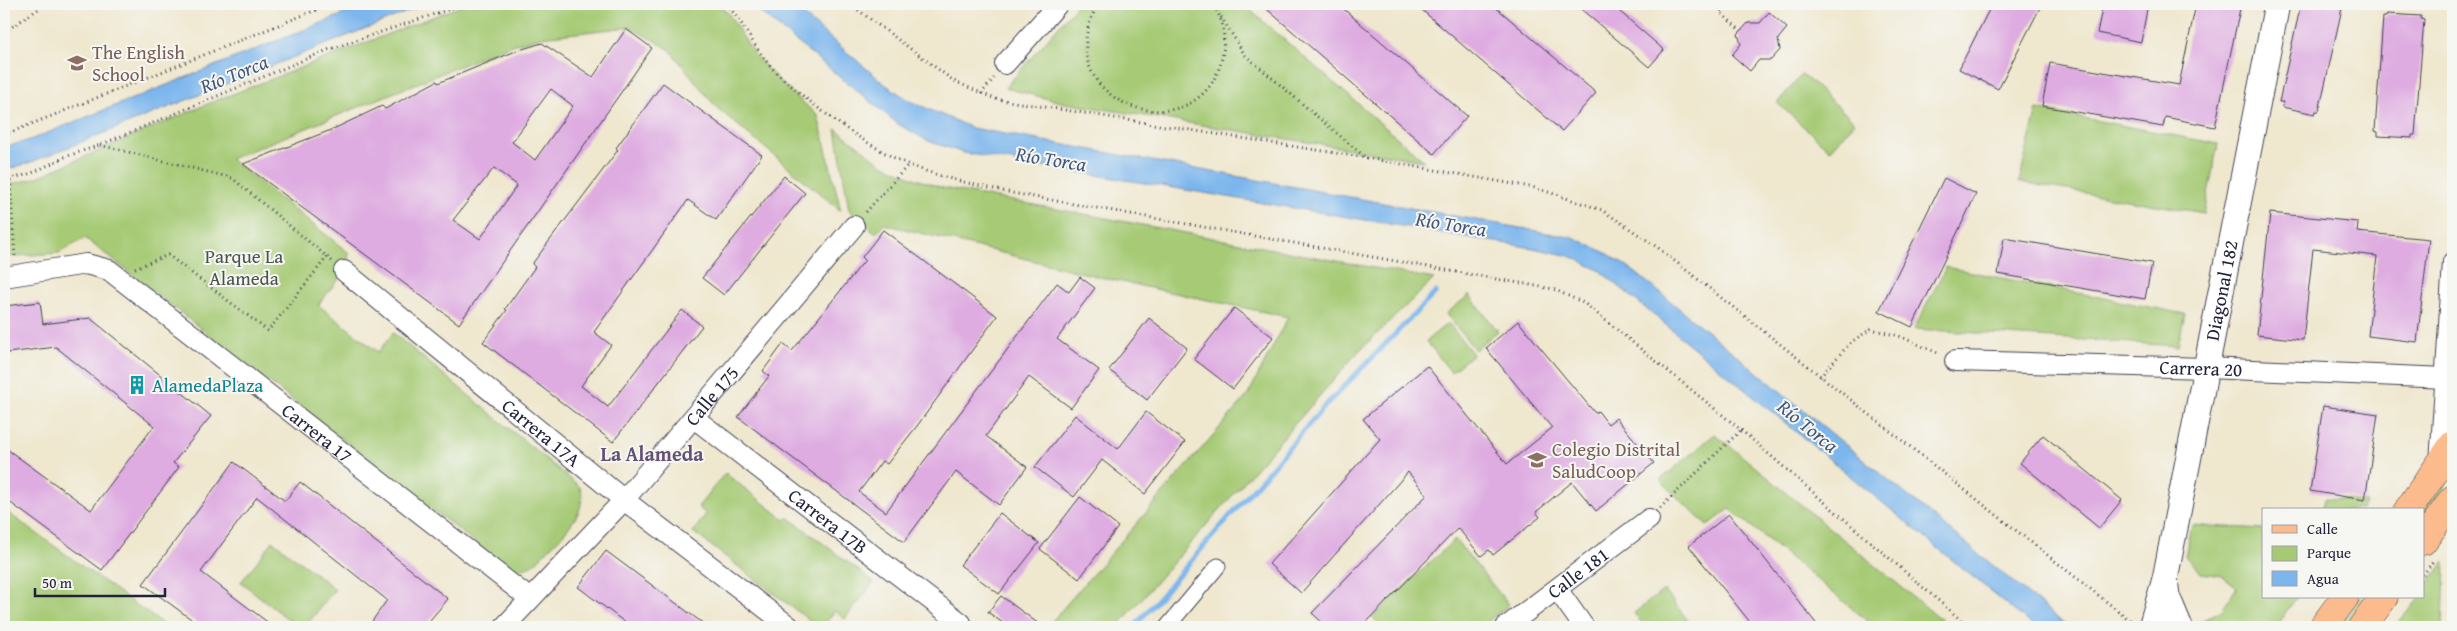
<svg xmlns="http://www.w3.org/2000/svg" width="2457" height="631" font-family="'Gentium Book Plus',serif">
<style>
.green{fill:#a6ca74;stroke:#647658}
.water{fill:#7cb6ed;stroke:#4f6c94}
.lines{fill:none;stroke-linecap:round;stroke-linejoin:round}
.stream{stroke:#7cb6ed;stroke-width:5}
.building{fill:#deace1;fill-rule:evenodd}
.pedestrian-casing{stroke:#414051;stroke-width:17}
.minor-casing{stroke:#414051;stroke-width:22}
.tertiary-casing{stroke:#414051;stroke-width:27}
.primary-casing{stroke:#414051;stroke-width:29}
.path{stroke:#414051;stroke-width:3;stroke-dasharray:1 4;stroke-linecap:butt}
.pedestrian{stroke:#fff;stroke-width:15}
.minor{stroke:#fff;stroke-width:20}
.tertiary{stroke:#fff;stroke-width:25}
.primary{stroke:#fbbb8c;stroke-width:28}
.labels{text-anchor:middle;stroke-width:4;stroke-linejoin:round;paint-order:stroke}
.education-label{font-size:19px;fill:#785e54;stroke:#f6f6f2;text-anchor:start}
.park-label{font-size:19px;fill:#4a544c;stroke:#f6f6f2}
.street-label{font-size:19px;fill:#22223b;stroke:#f6f6f2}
.culture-label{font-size:19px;fill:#0d838f;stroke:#f6f6f2;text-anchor:start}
.water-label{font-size:20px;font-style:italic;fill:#425679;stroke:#f6f6f2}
.neighbourhood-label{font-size:20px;font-weight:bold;fill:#645275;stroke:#f6f6f2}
</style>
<rect width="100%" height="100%" fill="#f6f6f2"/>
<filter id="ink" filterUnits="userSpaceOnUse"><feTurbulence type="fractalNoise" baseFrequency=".02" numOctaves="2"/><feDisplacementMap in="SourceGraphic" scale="10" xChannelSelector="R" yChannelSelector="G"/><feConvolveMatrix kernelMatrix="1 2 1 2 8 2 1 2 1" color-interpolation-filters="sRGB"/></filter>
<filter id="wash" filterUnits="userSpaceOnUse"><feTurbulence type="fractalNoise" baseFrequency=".0096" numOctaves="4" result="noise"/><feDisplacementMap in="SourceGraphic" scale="20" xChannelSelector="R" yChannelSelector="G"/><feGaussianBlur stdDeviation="1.12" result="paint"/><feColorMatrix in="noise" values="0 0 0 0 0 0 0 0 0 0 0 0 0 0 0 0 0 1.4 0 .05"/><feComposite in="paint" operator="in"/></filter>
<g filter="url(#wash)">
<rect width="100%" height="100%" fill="#efe7ce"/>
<path class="green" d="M 466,4 L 716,4 L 728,13 L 754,54 L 777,79 L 818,116 L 841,211 L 717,108 L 669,49 L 630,27 L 541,37 L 509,46 L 230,159 L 349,253 L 347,269 L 318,305 L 378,352 L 393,333 L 580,487 C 591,514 554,542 537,561 C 524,571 514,571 501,563 L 85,238 L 59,253 L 4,257 L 4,186 L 35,178 L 212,102 Z
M 1078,4 L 1243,4 L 1424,161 L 1065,103 L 1005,88 Z
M 1802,74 L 1855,122 L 1830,150 L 1777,103 Z
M 2037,109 L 2218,144 L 2204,213 L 2019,182 Z
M 836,129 L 882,164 L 916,179 L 943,188 L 1434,279 L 1358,352 L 1117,627 L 1047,627 L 1248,395 L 1288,317 L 1108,279 L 884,224 L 876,233 L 849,210 Z
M 1946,267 L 2185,314 L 2178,346 L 1914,329 Z
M 1469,295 L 1498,331 L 1475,350 L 1446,314 Z
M 1448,323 L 1473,354 L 1451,372 L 1426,341 Z
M 1715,434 L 1950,627 L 1875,627 L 1730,509 L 1707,526 L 1660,480 Z
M 2453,464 L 2453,475 L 2423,518 L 2423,510 Z
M 725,473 L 785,520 L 788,517 L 874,582 L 845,619 L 835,611 L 822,627 L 818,627 L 693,532 L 706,514 L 698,507 Z
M 2325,498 L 2366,502 L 2361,510 L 2322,510 Z
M 4,510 L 167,627 L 4,627 Z
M 2192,525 L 2263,529 L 2263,597 L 2297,597 L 2275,627 L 2195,627 L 2193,625 L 2222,610 L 2237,587 L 2223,576 L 2201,573 L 2185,556 Z
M 1455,539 L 1509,605 L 1480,627 L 1382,627 L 1372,617 Z
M 273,541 L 335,589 L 305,627 L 298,627 L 241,582 Z
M 2445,561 L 2443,627 L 2395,627 L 2418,597 L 2423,597 L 2423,590 Z
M 1664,590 L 1693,627 L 1645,627 L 1634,613 Z
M 2360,597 L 2368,597 L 2347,627 L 2339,627 Z"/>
<path class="water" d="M 369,4 L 427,4 L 34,161 L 4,171 L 4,147 L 27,141 Z
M 750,4 L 790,4 L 886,85 L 912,102 L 972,128 L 1575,238 L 1610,255 L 1636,273 L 2068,627 L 2034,627 L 1599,270 L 1570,256 L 1533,248 L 964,153 L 928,141 L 898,124 Z"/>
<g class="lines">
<path class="stream" d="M 1134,627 L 1324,407 L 1436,292"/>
</g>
<g id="blocks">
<path class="building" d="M 1261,4 L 1338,4 L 1467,116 L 1434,154 Z
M 1415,4 L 1492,4 L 1596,93 L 1562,131 Z
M 1575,4 L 1611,4 L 1664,50 L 1649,67 Z
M 1992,4 L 2042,4 L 1998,89 L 1959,69 Z
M 2103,4 L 2148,4 L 2141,42 L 2097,33 Z
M 2196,4 L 2241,4 L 2215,127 L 2165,117 L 2163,127 L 2042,106 L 2050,63 L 2179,85 Z
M 2301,4 L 2343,4 L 2319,111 L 2316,111 L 2315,114 L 2282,107 L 2283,102 L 2279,102 Z
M 1769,12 L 1787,28 L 1778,39 L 1780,50 L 1771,60 L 1759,60 L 1750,71 L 1732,55 L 1741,44 L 1738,34 L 1748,23 L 1760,23 Z
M 2387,14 L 2421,16 L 2421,19 L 2424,20 L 2415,135 L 2412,135 L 2412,138 L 2378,136 L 2378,132 L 2375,131 L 2383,17 L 2386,17 Z
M 626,29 L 652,48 L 459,324 L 243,164 L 331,130 L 382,106 L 385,109 L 437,81 L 438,83 L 516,51 L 542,43 L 593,77 ZM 551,89 L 573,106 L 535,160 L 512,142 ZM 494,168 L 517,185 L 480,239 L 453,220 Z
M 663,83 L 762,155 L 716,220 L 688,200 L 594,332 L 611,345 L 581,386 L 608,407 L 682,310 L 702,326 L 613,442 L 483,342 L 507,310 L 505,309 L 535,267 L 532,264 L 618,150 L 616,148 Z
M 784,176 L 805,193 L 724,295 L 702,278 Z
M 1944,178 L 1976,194 L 1912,327 L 1879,311 Z
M 2270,213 L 2358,222 L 2357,232 L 2429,239 L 2417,342 L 2368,336 L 2377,256 L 2313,249 L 2303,340 L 2257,335 Z
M 883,230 L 997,316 L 917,426 L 887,464 L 882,461 L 859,492 L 886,512 L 1057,283 L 1069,292 L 1080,277 L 1095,288 L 1057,339 L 1099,370 L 1071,408 L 1029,377 L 986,436 L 1027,467 L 999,505 L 956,472 L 904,542 L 738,417 L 769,376 L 763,371 L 783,344 L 792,351 L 865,260 L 862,257 Z
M 2004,238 L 2152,263 L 2145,299 L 1998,274 Z
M 40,302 L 43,324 L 90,318 L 211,416 L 173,463 L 179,467 L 102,570 L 4,498 L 4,447 L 91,510 L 154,426 L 56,347 L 7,353 L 4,328 L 4,306 Z
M 1234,308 L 1273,337 L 1233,389 L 1194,359 Z
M 1149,318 L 1187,348 L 1147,400 L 1109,370 Z
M 1518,321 L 1595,413 L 1598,411 L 1608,424 L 1616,418 L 1654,463 L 1596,511 L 1572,482 L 1536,512 L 1540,517 L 1493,555 L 1489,550 L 1481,556 L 1458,528 L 1362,627 L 1327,627 L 1312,613 L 1427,495 L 1408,472 L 1301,593 L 1269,564 L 1380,439 L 1363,419 L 1427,366 L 1507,464 L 1552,428 L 1486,348 Z
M 2323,406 L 2378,414 L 2365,500 L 2310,491 Z
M 1146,412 L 1185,442 L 1145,494 L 1102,460 L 1074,497 L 1035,467 L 1075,415 L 1118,449 Z
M 2043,435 L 2122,500 L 2099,528 L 2020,463 Z
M 234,462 L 285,501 L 300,482 L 448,599 L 424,627 L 368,627 L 387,600 L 257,497 L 201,572 L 274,627 L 202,627 L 143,584 Z
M 1080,497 L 1118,527 L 1079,579 L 1040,549 Z
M 1000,513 L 1039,543 L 999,594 L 960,565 Z
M 1729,514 L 1819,627 L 1754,627 L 1689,546 Z
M 606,551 L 708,627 L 631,627 L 578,587 Z
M 1001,596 L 1043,627 L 1008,627 L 988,612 Z"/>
</g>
</g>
<g filter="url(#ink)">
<use href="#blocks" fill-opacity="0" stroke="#414051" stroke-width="1"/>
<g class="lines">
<g class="pedestrian-casing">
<path id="pedestrian" d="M 1167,627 L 1218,566"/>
</g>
<g class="minor-casing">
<g id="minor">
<path d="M 1005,64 L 1058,4"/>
<path id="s1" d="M 344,271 L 624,500 L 790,627"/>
<path id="s2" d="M 4,277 L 86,264 L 109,270 L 530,599"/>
<path id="s3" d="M 1955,361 L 2206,368 L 2447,378"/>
<path id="s4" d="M 694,418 L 961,623"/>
<path d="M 2440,463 L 2453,262"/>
<path d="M 1557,589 L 1584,627"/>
<path id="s5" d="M 504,627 L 624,500 L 854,226"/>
<path id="s6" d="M 1506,627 L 1649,519"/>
</g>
</g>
<g class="tertiary-casing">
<g id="tertiary">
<path d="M 2165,579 L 2167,596 L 2180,627"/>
<path id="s7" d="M 2151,627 L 2165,579 L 2277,4"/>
</g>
</g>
<g class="primary-casing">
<path id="primary" d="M 2408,510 L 2453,445
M 2423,541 L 2453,499
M 2323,627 L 2345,597
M 2362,627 L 2384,597"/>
</g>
<path class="path" d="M 726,4 C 745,24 756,52 775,71 C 809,104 876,154 920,169 C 950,180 981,186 1012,193 L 1553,289 L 1584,303 L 1741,430 L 1969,627
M 850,4 L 954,81 L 995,99 L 1367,158 L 1536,188 L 1602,210 L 1657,247 L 2131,621
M 1098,4 C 1041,104 1200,157 1222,58 C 1226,39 1224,20 1213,4
M 1721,4 L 1725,7 L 1720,12 L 1741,31
M 1221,17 L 1245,55 L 1366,158
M 4,32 L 46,4
M 981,94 L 994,78
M 4,135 L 331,4
M 100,145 L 232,178 L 332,261
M 10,180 L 15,257
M 4,181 L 32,173 L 65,157 L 100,145 L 330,49 L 465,4
M 866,212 L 909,164
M 135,268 L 168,255 L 268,331 L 327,257
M 1820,377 L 1851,342 L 1871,329 L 1899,336 L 1940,354
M 1660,508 L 1741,430
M 2423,575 L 2433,561"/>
<use href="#pedestrian" class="pedestrian"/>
<use href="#minor" class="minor"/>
<use href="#tertiary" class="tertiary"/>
<use href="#primary" class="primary"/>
</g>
</g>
<defs>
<g id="school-bare" transform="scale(1.5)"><path d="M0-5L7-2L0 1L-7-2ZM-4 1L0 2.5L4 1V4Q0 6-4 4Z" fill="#8d6e63" stroke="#f6f6f2" stroke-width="2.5" paint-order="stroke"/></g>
<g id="building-bare" transform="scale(1.5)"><path d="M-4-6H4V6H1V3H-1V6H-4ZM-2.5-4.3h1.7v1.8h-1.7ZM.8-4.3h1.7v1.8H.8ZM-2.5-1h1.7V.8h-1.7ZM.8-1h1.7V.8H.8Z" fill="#0f9aa8" stroke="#f6f6f2" stroke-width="2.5" paint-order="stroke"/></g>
</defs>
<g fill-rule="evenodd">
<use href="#school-bare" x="77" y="63"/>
<use href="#building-bare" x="137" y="385"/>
<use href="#school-bare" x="1537" y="460"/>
</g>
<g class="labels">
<g class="education-label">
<text x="92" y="59">The English<tspan x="92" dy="22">School</tspan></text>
<text x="1552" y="456">Colegio Distrital<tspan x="1552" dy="22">SaludCoop</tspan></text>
</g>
<g class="park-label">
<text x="244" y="263">Parque La<tspan x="244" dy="22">Alameda</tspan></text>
</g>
<g class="street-label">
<text dy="7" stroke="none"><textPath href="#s7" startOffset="344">Diagonal 182</textPath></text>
<text dy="7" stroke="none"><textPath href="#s3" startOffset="246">Carrera 20</textPath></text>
<text dy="7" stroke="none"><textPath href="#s5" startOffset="311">Calle 175</textPath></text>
<text dy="7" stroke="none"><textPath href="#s1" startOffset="255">Carrera 17A</textPath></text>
<text dy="7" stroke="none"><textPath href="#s2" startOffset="371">Carrera 17</textPath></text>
<text dy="7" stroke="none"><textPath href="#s4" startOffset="169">Carrera 17B</textPath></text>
<text dy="7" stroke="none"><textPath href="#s6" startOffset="90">Calle 181</textPath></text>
</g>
<g class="culture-label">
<text x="152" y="392">AlamedaPlaza</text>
</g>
<g class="water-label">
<text transform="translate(234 74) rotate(-22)" y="7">Río Torca</text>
<text transform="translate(1051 159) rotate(9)" y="7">Río Torca</text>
<text transform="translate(1451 224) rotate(9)" y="7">Río Torca</text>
<text transform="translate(1808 426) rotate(39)" y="7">Río Torca</text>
</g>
<g class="neighbourhood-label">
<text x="652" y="461">La Alameda</text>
</g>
</g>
<rect width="2457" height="631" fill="none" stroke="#f6f6f2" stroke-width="20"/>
<rect x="2262" y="508" width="162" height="90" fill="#f6f6f2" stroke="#a1a1a9"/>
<rect x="2272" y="525" width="25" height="8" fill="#fbbb8c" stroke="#a1a1a9"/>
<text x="2307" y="534" font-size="15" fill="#22223b">Calle</text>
<rect x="2272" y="546" width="25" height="15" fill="#a6ca74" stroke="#a1a1a9"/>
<text x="2307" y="558" font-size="15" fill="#22223b">Parque</text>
<rect x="2272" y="571" width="25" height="15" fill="#7cb6ed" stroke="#a1a1a9"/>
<text x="2307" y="584" font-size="15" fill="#22223b">Agua</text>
<path d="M35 588v8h130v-8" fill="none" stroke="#22223b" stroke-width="2.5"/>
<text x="42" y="588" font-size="15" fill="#22223b" stroke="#f6f6f2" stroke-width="4" paint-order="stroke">50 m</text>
</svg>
